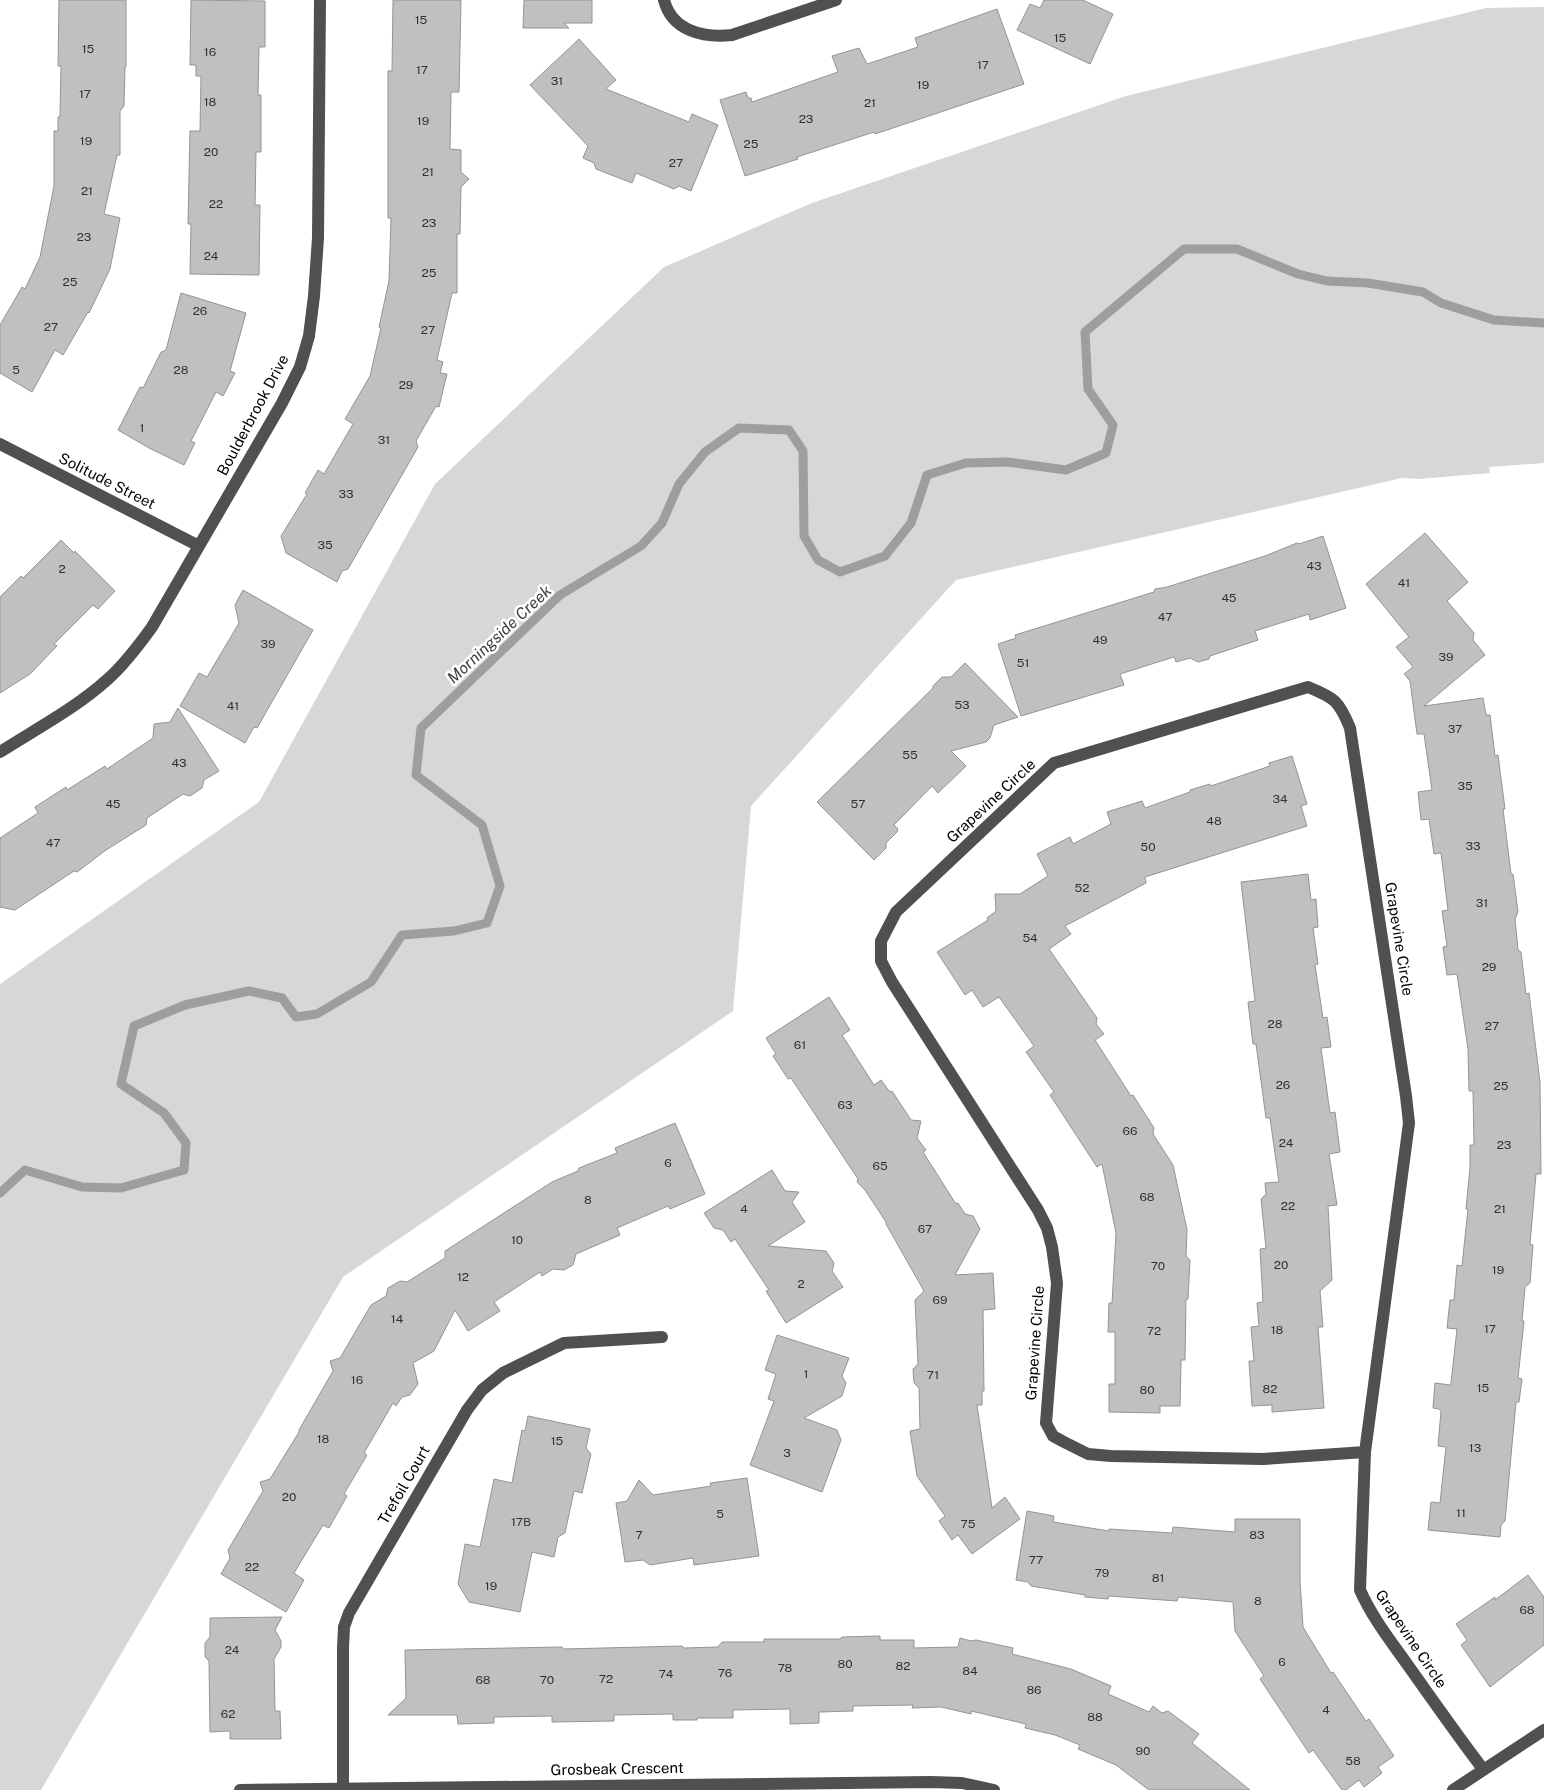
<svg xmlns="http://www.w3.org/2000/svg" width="1544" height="1790" font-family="'Public Sans',sans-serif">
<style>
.green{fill:#d7d7d7}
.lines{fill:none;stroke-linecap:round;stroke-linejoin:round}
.stream{stroke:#9e9e9e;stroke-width:9}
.building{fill:#c0c0c0;stroke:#949494}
.minor{stroke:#505050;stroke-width:12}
.labels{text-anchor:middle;stroke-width:5;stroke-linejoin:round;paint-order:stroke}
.number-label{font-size:12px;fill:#303030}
.street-label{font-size:15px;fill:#000;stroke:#fff}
.water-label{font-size:16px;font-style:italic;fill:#3f3f3f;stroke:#fff}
</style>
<rect width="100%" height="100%" fill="#fff"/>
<path class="green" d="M 1544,7 L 1544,463 L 1489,467 L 1490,473 L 1418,479 L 1402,478 L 956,580 L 751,806 L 733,1011 L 343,1277 L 41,1790 L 0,1790 L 0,984 L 259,802 L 435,484 L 664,267 L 812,203 L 1126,96 L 1486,8 Z"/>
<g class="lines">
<path class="stream" d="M 0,1193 L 25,1170 L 82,1187 L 121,1188 L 184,1170 L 186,1143 L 164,1113 L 121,1084 L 134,1026 L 185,1005 L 249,991 L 282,998 L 296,1017 L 317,1014 L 371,982 L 402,935 L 454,931 L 487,923 L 500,886 L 482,825 L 416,775 L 421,728 L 560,595 L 641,546 L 662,523 L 679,484 L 705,452 L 739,428 L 789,430 L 803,451 L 804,536 L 818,560 L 840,572 L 885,556 L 911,523 L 927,475 L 966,463 L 1008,462 L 1066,470 L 1106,453 L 1113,425 L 1088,389 L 1085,332 L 1184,249 L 1237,249 L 1298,274 L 1327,281 L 1368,283 L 1423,292 L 1441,303 L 1494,320 L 1544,323"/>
</g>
<path class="building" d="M 59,0 L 126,0 L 126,67 L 125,67 L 124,106 L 120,111 L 120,155 L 117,155 L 104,214 L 120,218 L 110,269 L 89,313 L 88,312 L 63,355 L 55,350 L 32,392 L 0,373 L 0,325 L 22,287 L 25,289 L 40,257 L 54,186 L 54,131 L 58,131 L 58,117 L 60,117 L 61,66 L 58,66 Z
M 191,0 L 265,1 L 265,47 L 259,47 L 258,95 L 261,95 L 261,152 L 256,152 L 255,205 L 260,205 L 259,275 L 190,274 L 191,224 L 188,224 L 190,131 L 200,131 L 201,76 L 196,76 L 196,65 L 190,65 Z
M 393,0 L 461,0 L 459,92 L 451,92 L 450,149 L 461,150 L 461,172 L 469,179 L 461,187 L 460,234 L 457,234 L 457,293 L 452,293 L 437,360 L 443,362 L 440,373 L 447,374 L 439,407 L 436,406 L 416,441 L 418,447 L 348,569 L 342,571 L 337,582 L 286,553 L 281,536 L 307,494 L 305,493 L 318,470 L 324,474 L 353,424 L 345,419 L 370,376 L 381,328 L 379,327 L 389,281 L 391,218 L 388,218 L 388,71 L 392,71 Z
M 524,0 L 592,0 L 592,23 L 564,23 L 569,28 L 523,28 Z
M 1044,0 L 1083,0 L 1113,14 L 1090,64 L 1017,30 L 1030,4 L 1040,8 Z
M 997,9 L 1024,84 L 899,126 L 875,134 L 874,132 L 797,157 L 798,159 L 745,176 L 720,100 L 746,92 L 748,98 L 751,98 L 752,102 L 838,72 L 832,56 L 859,48 L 867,64 L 918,47 L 915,38 Z
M 579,39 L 616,80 L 606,89 L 689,122 L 692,114 L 718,125 L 691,191 L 679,186 L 674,189 L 636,173 L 632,183 L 596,169 L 594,163 L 583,158 L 588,146 L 530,85 Z
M 181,293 L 246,313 L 230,371 L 235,373 L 223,396 L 216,392 L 191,441 L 195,443 L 184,465 L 149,448 L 118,430 L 140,387 L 143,388 L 161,352 L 166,350 Z
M 1425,533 L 1468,582 L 1447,601 L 1474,633 L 1473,640 L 1485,655 L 1424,706 L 1483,698 L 1486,715 L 1490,715 L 1495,756 L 1498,755 L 1505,809 L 1503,809 L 1511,874 L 1513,874 L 1518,912 L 1515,919 L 1518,950 L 1521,952 L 1526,994 L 1529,993 L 1540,1082 L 1541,1174 L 1536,1174 L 1530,1244 L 1533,1245 L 1530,1283 L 1525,1287 L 1522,1321 L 1524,1321 L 1518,1378 L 1522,1379 L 1519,1402 L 1516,1402 L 1505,1521 L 1501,1525 L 1500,1537 L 1428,1530 L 1431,1502 L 1440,1503 L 1446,1447 L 1438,1446 L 1441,1411 L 1439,1409 L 1433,1408 L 1435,1383 L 1450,1385 L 1451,1383 L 1457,1329 L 1447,1328 L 1450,1300 L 1454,1300 L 1457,1265 L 1462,1266 L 1468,1209 L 1466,1209 L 1470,1168 L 1470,1145 L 1474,1145 L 1473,1091 L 1469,1091 L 1468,1049 L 1457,974 L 1447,975 L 1443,947 L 1447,946 L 1442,911 L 1448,910 L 1441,853 L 1434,854 L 1429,819 L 1421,820 L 1418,792 L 1432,790 L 1424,734 L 1417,734 L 1410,681 L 1404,674 L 1413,667 L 1396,647 L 1409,637 L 1366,584 Z
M 1323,536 L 1346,608 L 1310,620 L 1309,614 L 1255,631 L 1258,640 L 1210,656 L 1209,659 L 1198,662 L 1190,658 L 1176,662 L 1174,657 L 1120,674 L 1124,685 L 1021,716 L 998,644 L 1016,638 L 1015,635 L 1154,592 L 1155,589 L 1167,587 L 1265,556 L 1297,543 L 1299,544 Z
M 61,540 L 74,553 L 75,551 L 115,591 L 98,609 L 93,605 L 54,644 L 57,646 L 30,674 L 0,693 L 0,597 L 21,576 L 23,578 Z
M 243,590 L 313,630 L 257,728 L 254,727 L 245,743 L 180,706 L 199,673 L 207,677 L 239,623 L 235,605 Z
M 965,663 L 1018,717 L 994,725 L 990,738 L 986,742 L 951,751 L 966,766 L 938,793 L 932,786 L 894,825 L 898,829 L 897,832 L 886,843 L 886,848 L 874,860 L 817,802 L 933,688 L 933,686 L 942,677 L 951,677 Z
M 178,708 L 219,771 L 204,780 L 202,788 L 190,796 L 183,794 L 147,818 L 146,825 L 106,850 L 77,872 L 74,871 L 15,910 L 0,907 L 0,838 L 38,813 L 35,807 L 66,787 L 67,790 L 105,766 L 107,769 L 153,738 L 154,724 L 170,722 Z
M 1292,756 L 1307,804 L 1301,806 L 1307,826 L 1145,877 L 1146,883 L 1065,926 L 1071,934 L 1049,949 L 1097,1018 L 1096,1024 L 1104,1034 L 1095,1040 L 1131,1096 L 1133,1095 L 1154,1128 L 1153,1134 L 1173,1165 L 1187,1230 L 1186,1256 L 1190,1260 L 1188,1299 L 1186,1299 L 1185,1360 L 1181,1360 L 1180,1406 L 1160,1406 L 1160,1413 L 1109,1412 L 1109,1384 L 1115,1384 L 1115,1332 L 1108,1332 L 1109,1303 L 1112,1303 L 1116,1233 L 1102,1164 L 1097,1167 L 1050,1095 L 1054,1092 L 1026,1052 L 1034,1046 L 999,997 L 983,1007 L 972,990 L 965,995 L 937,952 L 988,920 L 987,918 L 996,911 L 995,894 L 1020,894 L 1048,876 L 1037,854 L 1070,837 L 1073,844 L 1111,824 L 1107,812 L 1142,801 L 1145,808 L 1190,792 L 1190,790 L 1210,784 L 1211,786 L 1270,766 L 1269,763 Z
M 1308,874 L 1311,900 L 1316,899 L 1318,927 L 1313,928 L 1318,964 L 1315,965 L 1323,1018 L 1327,1017 L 1331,1047 L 1321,1048 L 1330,1113 L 1335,1112 L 1340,1152 L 1329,1154 L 1337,1205 L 1328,1206 L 1332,1280 L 1320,1291 L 1323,1327 L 1318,1327 L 1324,1408 L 1272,1412 L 1272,1405 L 1252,1406 L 1249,1361 L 1254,1361 L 1251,1327 L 1259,1326 L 1257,1303 L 1263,1302 L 1260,1249 L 1266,1248 L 1261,1199 L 1266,1194 L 1265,1183 L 1279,1182 L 1270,1118 L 1266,1118 L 1256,1044 L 1253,1044 L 1248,1002 L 1255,1001 L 1241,882 Z
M 829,997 L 850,1030 L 842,1035 L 874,1085 L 881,1080 L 890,1092 L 892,1091 L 911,1120 L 921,1121 L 917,1138 L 926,1150 L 923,1152 L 956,1204 L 958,1203 L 965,1214 L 973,1216 L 980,1229 L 955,1275 L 993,1273 L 995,1309 L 983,1310 L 984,1391 L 982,1391 L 982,1405 L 977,1405 L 992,1508 L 1005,1497 L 1020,1519 L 972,1554 L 958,1535 L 952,1540 L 939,1521 L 945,1516 L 917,1476 L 910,1431 L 920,1429 L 919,1388 L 914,1383 L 913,1369 L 918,1364 L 915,1300 L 924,1291 L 886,1224 L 886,1222 L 865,1190 L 857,1182 L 858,1179 L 791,1078 L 788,1079 L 773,1056 L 776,1054 L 766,1038 Z
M 675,1123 L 705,1194 L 670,1209 L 668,1206 L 617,1228 L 620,1235 L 576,1254 L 573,1265 L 564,1270 L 553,1269 L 542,1276 L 540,1272 L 494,1302 L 500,1311 L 468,1331 L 455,1310 L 434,1351 L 413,1363 L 418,1384 L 410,1395 L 402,1397 L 396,1406 L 393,1403 L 364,1453 L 367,1455 L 344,1494 L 347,1496 L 329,1528 L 323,1525 L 294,1573 L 304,1580 L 286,1612 L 221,1574 L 230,1558 L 228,1550 L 263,1491 L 260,1482 L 270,1479 L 299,1432 L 299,1430 L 333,1371 L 330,1361 L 340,1358 L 371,1305 L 386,1296 L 388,1288 L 400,1281 L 407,1282 L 445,1258 L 445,1251 L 552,1182 L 578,1171 L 579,1168 L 617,1153 L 615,1148 Z
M 772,1170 L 785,1191 L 799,1192 L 792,1202 L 805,1222 L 768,1246 L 826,1251 L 834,1263 L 832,1271 L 843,1287 L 786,1323 L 766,1291 L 769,1290 L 735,1239 L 731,1242 L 723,1230 L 714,1228 L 704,1213 Z
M 777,1335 L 849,1358 L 842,1376 L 846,1383 L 842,1396 L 804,1418 L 837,1430 L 841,1440 L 822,1492 L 750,1465 L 774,1401 L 768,1399 L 776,1374 L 765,1370 Z
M 528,1416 L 590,1429 L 586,1448 L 591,1454 L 582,1493 L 574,1491 L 565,1533 L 558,1537 L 554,1557 L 532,1552 L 520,1612 L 469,1602 L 458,1584 L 465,1544 L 480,1547 L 494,1479 L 512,1483 L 522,1430 L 525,1431 Z
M 747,1478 L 759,1556 L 694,1565 L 693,1558 L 650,1565 L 643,1560 L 625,1562 L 616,1503 L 627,1501 L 639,1480 L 653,1495 L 711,1486 L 710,1483 Z
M 1027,1511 L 1054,1516 L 1053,1522 L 1109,1531 L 1109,1529 L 1172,1533 L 1173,1527 L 1235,1532 L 1235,1519 L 1300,1519 L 1300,1580 L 1303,1627 L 1331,1673 L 1333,1672 L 1366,1721 L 1369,1719 L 1394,1756 L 1378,1767 L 1382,1773 L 1364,1787 L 1359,1780 L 1346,1790 L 1342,1790 L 1313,1750 L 1309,1753 L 1260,1679 L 1264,1676 L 1235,1631 L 1233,1602 L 1178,1597 L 1177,1601 L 1109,1596 L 1108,1599 L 1085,1597 L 1085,1595 L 1031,1586 L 1028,1582 L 1016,1580 Z
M 1528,1575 L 1544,1597 L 1544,1645 L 1490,1687 L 1461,1645 L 1467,1640 L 1456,1624 L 1495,1597 L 1495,1600 Z
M 282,1617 L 275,1630 L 281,1641 L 281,1647 L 274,1659 L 275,1711 L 280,1711 L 281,1739 L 230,1739 L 230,1731 L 210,1732 L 209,1661 L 205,1657 L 205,1643 L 210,1637 L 210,1618 Z
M 880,1636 L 880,1640 L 914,1640 L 914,1648 L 958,1647 L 960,1638 L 971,1641 L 976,1640 L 1013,1648 L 1012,1654 L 1071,1669 L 1111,1686 L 1108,1694 L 1149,1712 L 1153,1706 L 1162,1713 L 1168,1711 L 1199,1734 L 1192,1743 L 1250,1790 L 1149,1790 L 1116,1765 L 1078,1749 L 1080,1745 L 1055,1735 L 1025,1728 L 1026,1724 L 971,1711 L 971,1714 L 941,1707 L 912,1708 L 913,1705 L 853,1706 L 853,1711 L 819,1712 L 819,1723 L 790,1724 L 790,1709 L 733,1710 L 733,1718 L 697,1718 L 697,1720 L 673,1720 L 673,1714 L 614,1715 L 614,1721 L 552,1722 L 552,1716 L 494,1717 L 494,1723 L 458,1724 L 457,1715 L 388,1715 L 406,1698 L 405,1650 L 562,1647 L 564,1649 L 682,1646 L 684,1648 L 718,1647 L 722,1642 L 764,1642 L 764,1639 L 840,1639 L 842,1637 Z"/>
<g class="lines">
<path class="minor" d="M 664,0 C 672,31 703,38 732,35 L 836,0
M 0,444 L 199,546
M 0,752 C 36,729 76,708 108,679 C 125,664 139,645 152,627 L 282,403 L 300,367 L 309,336 L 314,296 L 318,238 L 320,0
M 1365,1452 L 1263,1459 L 1111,1456 L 1088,1454 L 1064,1442 L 1053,1436 L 1046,1423 L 1057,1283 L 1052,1247 L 1047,1228 L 1038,1210 L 892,982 L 881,961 L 881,941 L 896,912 L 1054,763 L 1308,687 C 1335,698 1339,701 1350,728 L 1406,1096 L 1409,1123 L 1365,1452 L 1360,1590 C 1372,1617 1390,1640 1407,1664 C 1432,1699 1457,1735 1483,1769
M 343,1789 L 343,1648 L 344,1627 L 349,1613 L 467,1410 L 482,1390 L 503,1373 L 564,1343 L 662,1337
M 240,1790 L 931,1782 L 962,1783 L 994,1790
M 1453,1790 L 1544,1730"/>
</g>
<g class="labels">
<g class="number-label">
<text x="421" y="24">15</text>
<text x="1060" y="42">15</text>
<text x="88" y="53">15</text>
<text x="210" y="56">16</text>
<text x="983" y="69">17</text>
<text x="422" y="74">17</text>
<text x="557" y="85">31</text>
<text x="923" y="89">19</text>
<text x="85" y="98">17</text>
<text x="210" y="106">18</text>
<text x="870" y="107">21</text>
<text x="806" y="123">23</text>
<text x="423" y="125">19</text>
<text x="86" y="145">19</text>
<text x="751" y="148">25</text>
<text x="211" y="156">20</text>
<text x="676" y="167">27</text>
<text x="428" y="176">21</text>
<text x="87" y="195">21</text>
<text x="216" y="208">22</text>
<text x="429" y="227">23</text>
<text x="84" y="241">23</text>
<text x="211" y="260">24</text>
<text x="429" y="277">25</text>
<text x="70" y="286">25</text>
<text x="200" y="315">26</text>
<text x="51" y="331">27</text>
<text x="428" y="334">27</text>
<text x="16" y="374">5</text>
<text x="181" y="374">28</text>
<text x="406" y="389">29</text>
<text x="142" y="432">1</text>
<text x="384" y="444">31</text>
<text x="346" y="498">33</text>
<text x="325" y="549">35</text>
<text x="1314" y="570">43</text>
<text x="62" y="573">2</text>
<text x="1404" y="587">41</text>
<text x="1229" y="602">45</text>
<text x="1165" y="621">47</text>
<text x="1100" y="644">49</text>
<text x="268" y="648">39</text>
<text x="1446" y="661">39</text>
<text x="1023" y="667">51</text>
<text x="962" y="709">53</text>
<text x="233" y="710">41</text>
<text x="1455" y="733">37</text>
<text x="910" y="759">55</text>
<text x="179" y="767">43</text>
<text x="1465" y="790">35</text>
<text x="1280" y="803">34</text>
<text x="113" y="808">45</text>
<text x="858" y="808">57</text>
<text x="1214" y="825">48</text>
<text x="53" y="847">47</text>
<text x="1473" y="850">33</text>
<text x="1148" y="851">50</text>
<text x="1082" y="892">52</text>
<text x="1482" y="907">31</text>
<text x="1030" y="942">54</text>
<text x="1489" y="971">29</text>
<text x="1275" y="1028">28</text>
<text x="1492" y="1030">27</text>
<text x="800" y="1049">61</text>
<text x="1283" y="1089">26</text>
<text x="1501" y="1090">25</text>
<text x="845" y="1109">63</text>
<text x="1130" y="1135">66</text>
<text x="1286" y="1147">24</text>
<text x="1504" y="1149">23</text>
<text x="668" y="1167">6</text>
<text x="880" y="1170">65</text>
<text x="1147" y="1201">68</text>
<text x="588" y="1204">8</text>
<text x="1288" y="1210">22</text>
<text x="744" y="1213">4</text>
<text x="1500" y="1213">21</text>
<text x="925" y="1233">67</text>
<text x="517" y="1244">10</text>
<text x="1281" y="1269">20</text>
<text x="1158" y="1270">70</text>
<text x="1498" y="1274">19</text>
<text x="463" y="1281">12</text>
<text x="801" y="1288">2</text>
<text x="940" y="1304">69</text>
<text x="397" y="1323">14</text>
<text x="1490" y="1333">17</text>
<text x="1277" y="1334">18</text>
<text x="1154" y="1335">72</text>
<text x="806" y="1378">1</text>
<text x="933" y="1379">71</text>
<text x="357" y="1384">16</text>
<text x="1483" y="1392">15</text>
<text x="1270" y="1393">82</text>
<text x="1147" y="1394">80</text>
<text x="323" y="1443">18</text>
<text x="557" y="1445">15</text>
<text x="1475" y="1452">13</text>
<text x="787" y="1457">3</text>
<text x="289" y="1501">20</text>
<text x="1461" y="1517">11</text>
<text x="720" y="1518">5</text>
<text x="521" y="1526">17B</text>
<text x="968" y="1528">75</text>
<text x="639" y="1539">7</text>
<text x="1257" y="1539">83</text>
<text x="1036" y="1564">77</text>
<text x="252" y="1571">22</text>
<text x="1102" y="1577">79</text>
<text x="1158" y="1582">81</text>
<text x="491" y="1590">19</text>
<text x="1258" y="1605">8</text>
<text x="1527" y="1614">68</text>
<text x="232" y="1654">24</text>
<text x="1282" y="1666">6</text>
<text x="845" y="1668">80</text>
<text x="903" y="1670">82</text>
<text x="785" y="1672">78</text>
<text x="970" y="1675">84</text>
<text x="725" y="1677">76</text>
<text x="666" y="1678">74</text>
<text x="606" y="1683">72</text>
<text x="483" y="1684">68</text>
<text x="547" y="1684">70</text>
<text x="1034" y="1694">86</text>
<text x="1326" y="1714">4</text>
<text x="228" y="1718">62</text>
<text x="1095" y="1721">88</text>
<text x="1143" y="1755">90</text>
<text x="1353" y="1765">58</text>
</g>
<g class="street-label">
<text transform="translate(253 415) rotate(-62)" y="5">Boulderbrook Drive</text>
<text transform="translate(107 481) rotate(27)" y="5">Solitude Street</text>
<text transform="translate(991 801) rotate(-43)" y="5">Grapevine Circle</text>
<text transform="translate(1399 939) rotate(81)" y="5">Grapevine Circle</text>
<text transform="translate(1035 1343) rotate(-86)" y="5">Grapevine Circle</text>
<text transform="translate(404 1485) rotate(-60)" y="5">Trefoil Court</text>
<text transform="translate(1411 1639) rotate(56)" y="5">Grapevine Circle</text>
<text transform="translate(617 1769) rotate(-1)" y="5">Grosbeak Crescent</text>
</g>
<g class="water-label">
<text transform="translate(499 634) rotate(-43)" y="6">Morningside Creek</text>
</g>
</g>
</svg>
